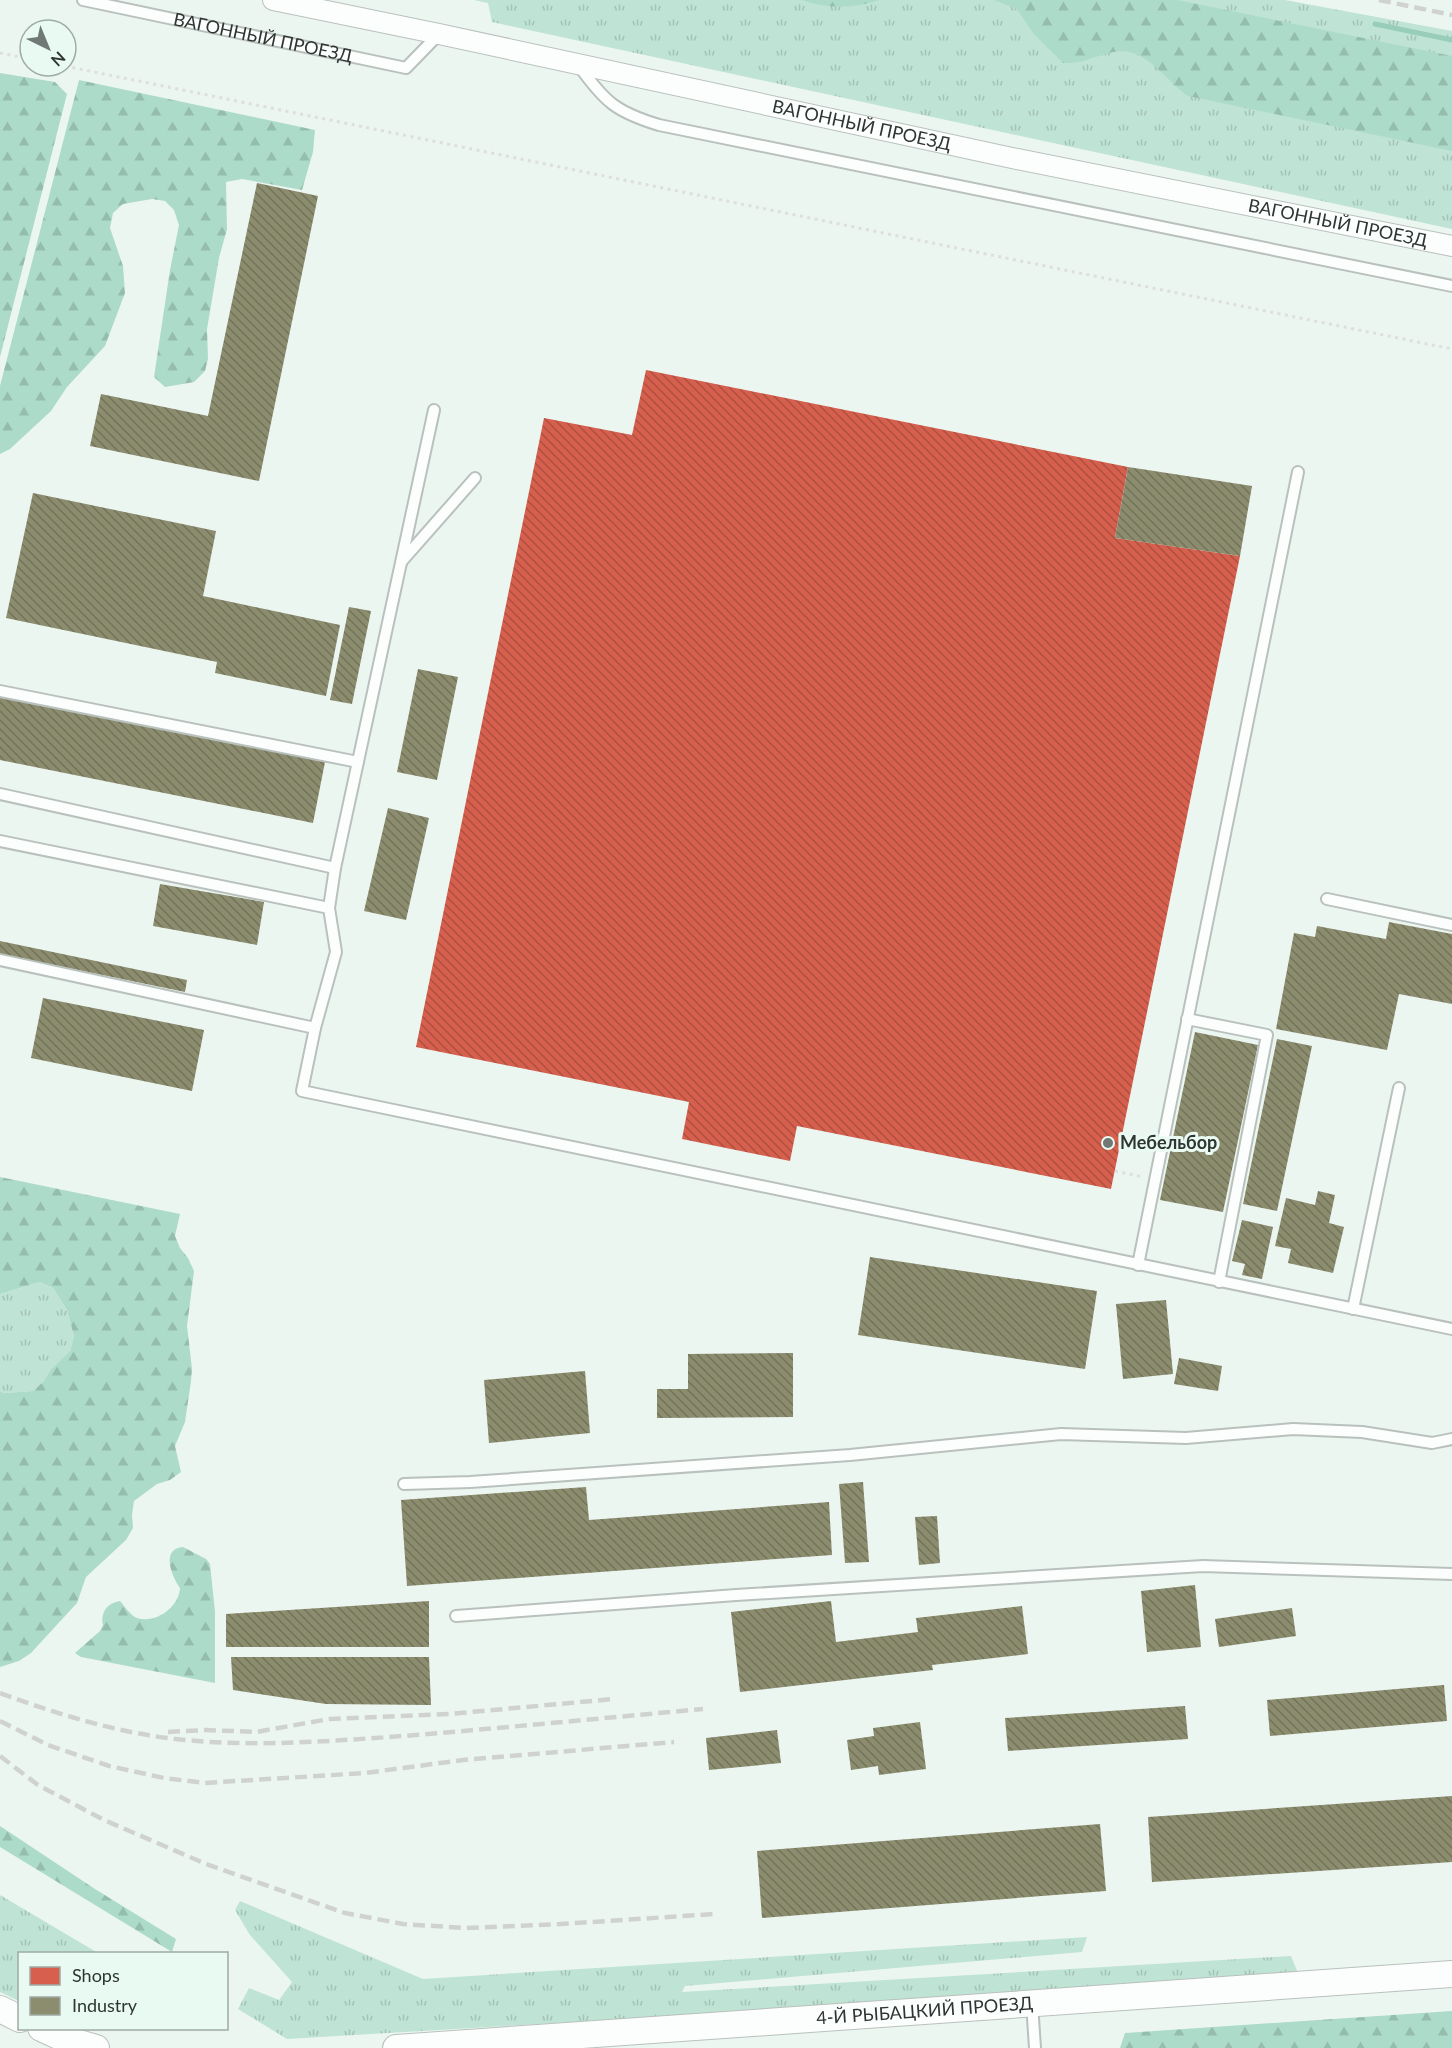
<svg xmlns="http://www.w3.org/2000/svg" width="1452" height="2048" font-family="Lato,sans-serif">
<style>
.grass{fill:url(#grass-tufts)}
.forest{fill:url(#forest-firs)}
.shops{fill:url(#shops-back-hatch)}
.industry{fill:url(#industry-back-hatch)}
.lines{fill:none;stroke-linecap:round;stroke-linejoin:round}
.stream{stroke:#97cdb9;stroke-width:5}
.service-casing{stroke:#b9c1bd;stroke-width:14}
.minor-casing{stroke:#b9c1bd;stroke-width:22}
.tertiary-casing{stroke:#b9c1bd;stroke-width:28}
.path{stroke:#dddfde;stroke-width:3;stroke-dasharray:3 4.5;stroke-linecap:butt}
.service{stroke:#fcfefd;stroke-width:10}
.minor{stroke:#fcfefd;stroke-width:20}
.tertiary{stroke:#fcfefd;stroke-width:26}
.rail{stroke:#cfd2d1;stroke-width:4.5;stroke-dasharray:12 6;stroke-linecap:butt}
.poi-dot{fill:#707975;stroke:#e8faf2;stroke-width:2}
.labels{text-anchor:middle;stroke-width:6;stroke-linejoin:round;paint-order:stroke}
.street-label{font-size:18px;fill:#2e3532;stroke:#e8faf2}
.poi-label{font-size:18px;font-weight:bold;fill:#2e3532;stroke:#e8faf2;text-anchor:start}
</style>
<defs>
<pattern id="grass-tufts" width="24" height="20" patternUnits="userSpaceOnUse" patternTransform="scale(1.5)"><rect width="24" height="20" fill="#bfe3d4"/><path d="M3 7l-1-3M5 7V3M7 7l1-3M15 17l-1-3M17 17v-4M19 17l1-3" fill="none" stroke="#a4c3b6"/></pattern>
<pattern id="forest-firs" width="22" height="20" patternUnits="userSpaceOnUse" patternTransform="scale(1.5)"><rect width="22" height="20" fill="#addbc9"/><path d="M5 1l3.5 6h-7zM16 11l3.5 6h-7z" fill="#95bdad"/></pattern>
<pattern id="shops-back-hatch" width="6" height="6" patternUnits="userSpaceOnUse" patternTransform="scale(1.5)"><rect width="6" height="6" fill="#d6604d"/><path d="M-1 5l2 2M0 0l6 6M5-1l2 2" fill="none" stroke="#ae5041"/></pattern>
<pattern id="industry-back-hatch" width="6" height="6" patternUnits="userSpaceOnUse" patternTransform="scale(1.5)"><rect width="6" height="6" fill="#8c8c6e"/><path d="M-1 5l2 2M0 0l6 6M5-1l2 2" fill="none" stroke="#73735b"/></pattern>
</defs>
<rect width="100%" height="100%" fill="#ecf6f1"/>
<path class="grass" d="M 474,0 L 1285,0 L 1452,31 L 1452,229 L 492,22 L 488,3 Z
M 40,1282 L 53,1288 L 67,1310 L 74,1336 L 70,1351 L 51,1369 L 43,1382 L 33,1391 L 4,1393 L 0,1391 L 0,1294 Z
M 0,1895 L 98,1953 L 20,1954 L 19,2001 L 0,1992 Z
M 240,1901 L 423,1979 L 1087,1937 L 1082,1952 L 685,1986 L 682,1992 L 1291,1956 L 1298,1973 L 673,2016 L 287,2039 L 238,2009 L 249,1988 L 279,2000 L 292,1982 L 250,1935 L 235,1910 Z"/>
<path class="forest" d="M 802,0 L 879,0 C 853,9 828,9 802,0 Z
M 994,0 L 1177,0 L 1452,56 L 1452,151 L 1188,96 C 1162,78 1145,43 1109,53 C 1092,57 1082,64 1063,63 L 1033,33 L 1017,9 Z
M 0,73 L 55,82 L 67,94 L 0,357 Z
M 79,80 L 315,130 L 313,152 L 302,190 L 242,179 L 226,182 L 227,229 L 219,258 L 207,329 L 208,359 L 205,371 L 194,382 L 165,387 L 154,377 L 170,270 L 179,225 L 174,210 L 165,201 L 152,199 L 123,204 L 113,213 L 110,228 L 123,266 L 125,293 L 105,346 L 67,387 L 51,411 L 10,449 L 0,454 L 0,386 Z
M 0,1177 L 180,1214 L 175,1236 L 180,1248 L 188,1258 L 194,1271 L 187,1326 L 192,1369 L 191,1381 L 185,1422 L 175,1446 L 181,1472 L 170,1480 L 157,1484 L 134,1501 L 132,1515 L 133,1528 L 126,1540 L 86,1577 L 77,1603 L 31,1653 L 19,1661 L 0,1667 L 0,1391 L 4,1393 L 33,1391 L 43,1382 L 51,1369 L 70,1351 L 74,1336 L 67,1310 L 53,1288 L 40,1282 L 0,1294 Z
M 183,1547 L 206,1559 L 210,1564 L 215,1612 L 215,1683 L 81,1657 L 75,1653 L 100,1631 L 103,1625 C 100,1613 107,1603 120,1601 C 125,1607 131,1616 137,1618 C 156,1624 179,1607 180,1588 C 172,1577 160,1549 183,1547 Z
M 0,1826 L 95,1889 L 176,1939 L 172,1952 L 0,1847 Z
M 1452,2011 L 1452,2048 L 1120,2048 L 1125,2033 Z"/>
<path class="shops" d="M 646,370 L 1128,467 L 1115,538 L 1240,556 L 1111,1189 L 797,1126 L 790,1161 L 682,1139 L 689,1102 L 416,1047 L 544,418 L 632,435 Z"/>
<path class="industry" d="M 257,183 L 318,196 L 259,481 L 90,446 L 101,394 L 208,416 Z
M 1128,467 L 1252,486 L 1240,556 L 1115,538 Z
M 33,493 L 216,531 L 203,596 L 340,625 L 326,696 L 215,673 L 217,662 L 6,618 Z
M 349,607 L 371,611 L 352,704 L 330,700 Z
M 418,669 L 458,677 L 437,780 L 397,772 Z
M 0,696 L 325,762 L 313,823 L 0,760 Z
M 388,808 L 429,818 L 406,920 L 364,911 Z
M 160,884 L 264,902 L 257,945 L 153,926 Z
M 1389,922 L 1452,934 L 1452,1004 L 1399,994 L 1387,1050 L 1276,1029 L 1294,933 L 1315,937 L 1317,926 L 1386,939 Z
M 0,941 L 187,980 L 185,992 L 0,954 Z
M 43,998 L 204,1030 L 192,1091 L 31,1058 Z
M 1195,1032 L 1258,1045 L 1223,1212 L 1160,1200 Z
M 1277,1039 L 1312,1046 L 1277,1211 L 1243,1204 Z
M 1318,1191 L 1335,1195 L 1329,1223 L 1344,1227 L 1333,1273 L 1288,1263 L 1291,1249 L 1275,1246 L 1286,1198 L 1315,1205 Z
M 1242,1220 L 1273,1227 L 1262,1279 L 1242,1275 L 1245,1264 L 1232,1261 Z
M 870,1257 L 1097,1291 L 1085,1369 L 858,1335 Z
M 1166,1300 L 1173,1374 L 1123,1379 L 1116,1304 Z
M 793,1353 L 793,1417 L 657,1418 L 657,1389 L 688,1389 L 688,1354 Z
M 1179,1358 L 1222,1366 L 1218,1391 L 1174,1384 Z
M 585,1371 L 590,1433 L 489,1443 L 484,1380 Z
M 863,1482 L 869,1562 L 845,1563 L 839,1484 Z
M 586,1487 L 589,1520 L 829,1502 L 832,1555 L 407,1586 L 401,1500 Z
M 937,1516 L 940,1563 L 919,1565 L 915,1517 Z
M 1195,1585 L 1201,1647 L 1147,1652 L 1141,1591 Z
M 429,1601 L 429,1647 L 226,1647 L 226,1614 Z
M 831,1601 L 836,1642 L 918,1632 L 916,1618 L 1022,1606 L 1028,1654 L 932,1665 L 933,1670 L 740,1692 L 731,1612 Z
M 1292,1608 L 1296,1636 L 1219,1647 L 1215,1619 Z
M 231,1657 L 429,1657 L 431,1705 L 326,1704 L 233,1690 Z
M 1444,1685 L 1447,1721 L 1270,1736 L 1267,1700 Z
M 1185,1706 L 1188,1739 L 1008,1751 L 1005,1718 Z
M 920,1722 L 926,1769 L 879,1775 L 878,1766 L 851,1770 L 847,1740 L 874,1736 L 873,1728 Z
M 777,1730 L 781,1763 L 709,1770 L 706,1738 Z
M 1452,1796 L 1452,1862 L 1152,1882 L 1148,1817 Z
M 1100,1824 L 1106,1891 L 762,1918 L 757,1851 Z"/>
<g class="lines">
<path class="stream" d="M 1375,24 L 1452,40"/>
<g class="service-casing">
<g id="service">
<path id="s1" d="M 83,0 L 406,68 L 439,34"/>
<path d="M 579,66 C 605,102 616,112 659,125 L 1452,286"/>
<path d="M 434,410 L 335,868 L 329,908 L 336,952 L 315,1028 L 302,1091 L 1452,1329"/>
<path d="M 402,561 L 475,478"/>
<path d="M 0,691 L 358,762"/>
<path d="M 0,794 L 335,868"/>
<path d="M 0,841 L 329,908"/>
<path d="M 1327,899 L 1452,925"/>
<path d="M 0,960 L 315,1028"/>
<path d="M 1187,1019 L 1267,1035 L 1219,1282"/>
<path d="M 1138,1265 L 1298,472"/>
<path d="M 1353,1309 L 1399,1088"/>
<path d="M 404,1484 L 470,1482 L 850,1455 L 1061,1434 L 1186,1438 L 1293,1429 L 1362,1432 L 1432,1443 L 1452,1439"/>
<path d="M 456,1616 L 736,1595 L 1203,1566 L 1452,1574"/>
<path d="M 1032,2003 L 1035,2048"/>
</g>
</g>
<g class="minor-casing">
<g id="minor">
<path id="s2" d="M 273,0 L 439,34 L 1012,158 L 1452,246"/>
</g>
</g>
<g class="tertiary-casing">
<g id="tertiary">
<path d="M 0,2009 L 20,2019"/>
<path d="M 41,2028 L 65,2039 L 96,2048"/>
<path id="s3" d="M 396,2048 L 1452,1974"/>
</g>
</g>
<path class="path" d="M 0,53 L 30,59
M 65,66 L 1452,349
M 1115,1171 L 1143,1177"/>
<use href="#service" class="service"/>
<use href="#minor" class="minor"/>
<use href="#tertiary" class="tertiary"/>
<path class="rail" d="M 1379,0 L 1452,15
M 0,1693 C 60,1715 121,1734 185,1740 C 258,1747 331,1741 403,1736 C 503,1728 603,1718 703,1709
M 0,1721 L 48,1745 L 109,1766 L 164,1778 L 205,1783 L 365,1773 L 463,1760 L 674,1742
M 168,1732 L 206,1730 L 256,1732 L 329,1719 L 449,1714 L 614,1699
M 0,1756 L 38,1785 L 104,1820 L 206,1864 L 345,1913 L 403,1924 L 466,1928 L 561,1924 L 714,1914"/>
</g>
<circle class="poi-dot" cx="1108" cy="1143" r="6"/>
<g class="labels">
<g class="street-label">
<text dy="6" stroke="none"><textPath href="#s1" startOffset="184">ВАГОННЫЙ ПРОЕЗД</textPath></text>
<text dy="6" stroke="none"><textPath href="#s2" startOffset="602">ВАГОННЫЙ ПРОЕЗД</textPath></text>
<text dy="6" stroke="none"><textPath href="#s2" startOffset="1088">ВАГОННЫЙ ПРОЕЗД</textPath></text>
<text dy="6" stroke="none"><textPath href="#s3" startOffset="530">4-Й РЫБАЦКИЙ ПРОЕЗД</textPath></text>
</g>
<g class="poi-label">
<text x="1120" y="1149">Мебельбор</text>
</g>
</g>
<rect x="18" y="1952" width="210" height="78" fill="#e8faf2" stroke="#9eaba5" stroke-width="1.5"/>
<rect x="30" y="1967" width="30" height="18" fill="#d6604d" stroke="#9eaba5" stroke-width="1.5"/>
<text x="72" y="1982" font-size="18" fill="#2e3532">Shops</text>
<rect x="30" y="1997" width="30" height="18" fill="#8c8c6e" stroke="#9eaba5" stroke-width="1.5"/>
<text x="72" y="2012" font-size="18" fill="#2e3532">Industry</text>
<g transform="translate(48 48) rotate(137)"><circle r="28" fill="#e8faf2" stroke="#9eaba5" stroke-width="1.5"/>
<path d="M0-4.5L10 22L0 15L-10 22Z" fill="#707975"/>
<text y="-9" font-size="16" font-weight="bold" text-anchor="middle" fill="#2e3532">N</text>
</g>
</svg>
